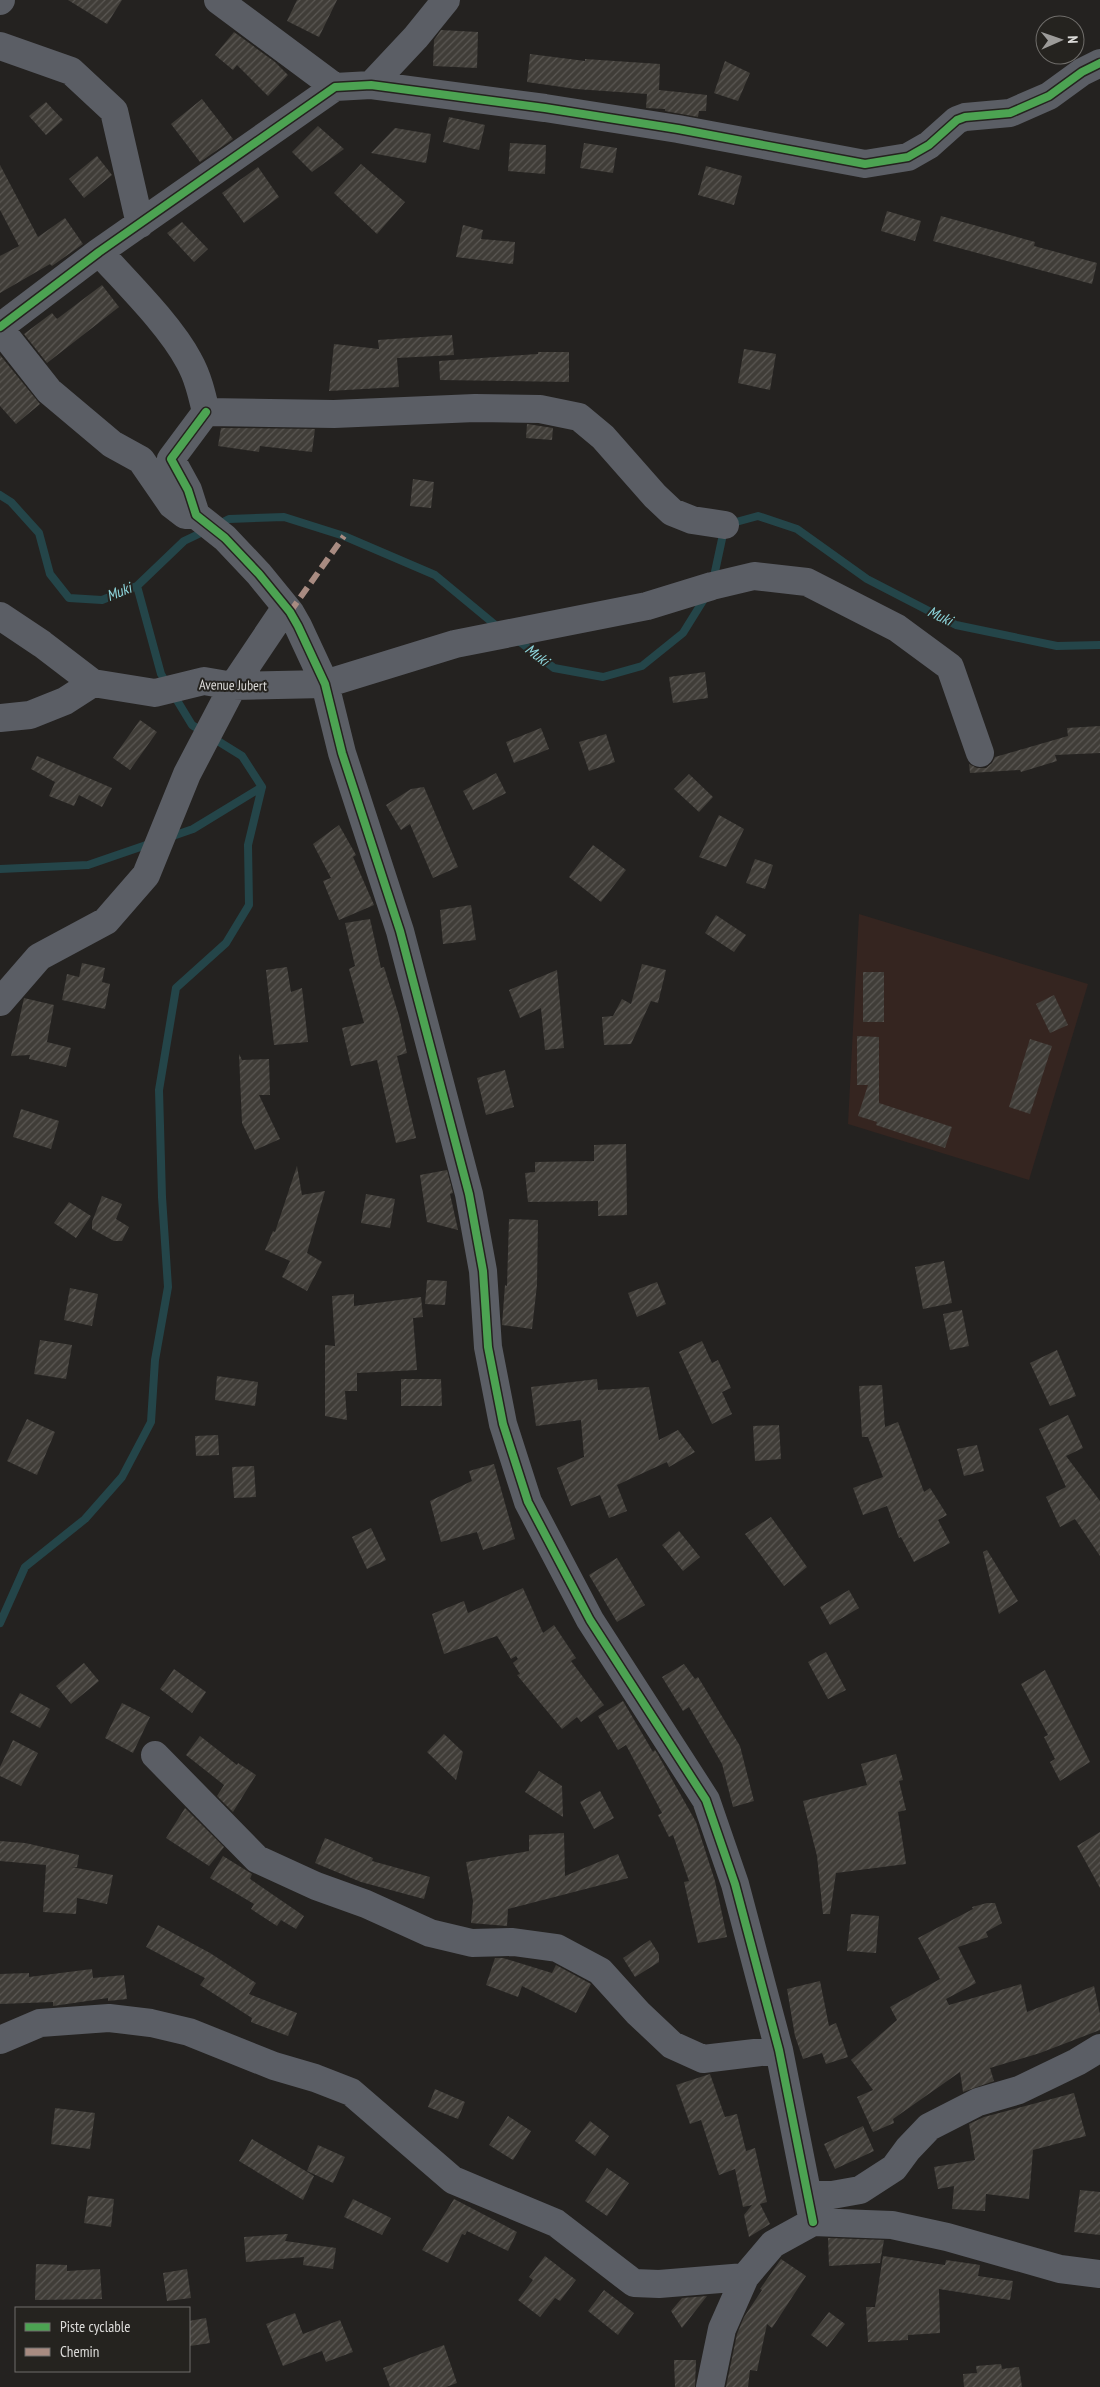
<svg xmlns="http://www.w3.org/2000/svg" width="1100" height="2387" font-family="'PT Sans Narrow',sans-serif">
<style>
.education{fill:#352520}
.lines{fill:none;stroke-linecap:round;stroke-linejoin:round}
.stream{stroke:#244549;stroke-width:8}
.building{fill:url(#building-hatch)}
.street{stroke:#5b5e65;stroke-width:28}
.quiet{stroke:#a88b81;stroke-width:6;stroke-dasharray:12 6;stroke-linecap:butt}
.cycleway-casing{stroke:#25231f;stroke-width:11}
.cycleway{stroke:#4ca352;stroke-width:8}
.labels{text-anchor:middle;stroke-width:4;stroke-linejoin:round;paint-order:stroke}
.street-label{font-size:14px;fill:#dddcda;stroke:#25231f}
.water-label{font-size:15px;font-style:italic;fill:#8ed7de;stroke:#25231f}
</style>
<defs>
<pattern id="building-hatch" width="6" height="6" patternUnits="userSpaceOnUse" patternTransform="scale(1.25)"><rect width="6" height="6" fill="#403d38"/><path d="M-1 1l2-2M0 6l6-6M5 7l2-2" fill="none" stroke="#5b5854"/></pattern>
</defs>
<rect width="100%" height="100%" fill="#242220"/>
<path class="education" d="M 859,914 L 1088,984 L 1029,1180 L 848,1124 Z"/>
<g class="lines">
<path class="stream" d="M 0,495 L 11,502 L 39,533 L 50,574 L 69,598 L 102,600 L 137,586 L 184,541 L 207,530
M 217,525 L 229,519 L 284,517 L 344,536 L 435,575 L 499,628
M 713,581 L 725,525 L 758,516 L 797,529 L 867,579 L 956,625 L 1057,646 L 1100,645
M 515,638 L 554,668 L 603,677 L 642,666 L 683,633 L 706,596
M 167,838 L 193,829 L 262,787
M 0,869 L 88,865 L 152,843
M 0,1623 L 25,1567 L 85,1519 L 122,1477 L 151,1422 L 155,1360 L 168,1287 L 162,1197 L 159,1090 L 176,988 L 226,943 L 249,905 L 248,845 L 262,787 L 242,756 L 192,725 L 161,674 L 137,586"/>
</g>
<path class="building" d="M 68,0 L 122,0 L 107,24 Z
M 297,0 L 337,0 L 319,37 L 287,21 Z
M 441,30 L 478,32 L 477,68 L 433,66 L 434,40 Z
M 234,32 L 275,62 L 288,75 L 268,96 L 237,65 L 233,70 L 215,55 Z
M 530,54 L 585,61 L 585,59 L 660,64 L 659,90 L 707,95 L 706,111 L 699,111 L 698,117 L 665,111 L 665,109 L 646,108 L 647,94 L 576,89 L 527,82 Z
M 725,61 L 750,73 L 738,101 L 714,93 Z
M 202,99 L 233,139 L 200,162 L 171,124 Z
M 46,102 L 63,120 L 46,135 L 29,116 Z
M 449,117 L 485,125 L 479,150 L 443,142 Z
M 318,126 L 344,149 L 312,172 L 292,152 Z
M 395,128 L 431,134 L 426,163 L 371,153 Z
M 510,143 L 546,145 L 545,174 L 508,171 Z
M 584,143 L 617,148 L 613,173 L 580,168 Z
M 97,156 L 112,175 L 84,198 L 69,179 Z
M 361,164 L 405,202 L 377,234 L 334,193 Z
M 0,165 L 38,237 L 65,218 L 83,244 L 52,266 L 50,264 L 0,293 L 0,256 L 19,246 L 0,210 Z
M 706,166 L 742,176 L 734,205 L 698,195 Z
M 258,167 L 279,197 L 244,223 L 222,193 Z
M 887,211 L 921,221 L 915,241 L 881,231 Z
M 941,216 L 1035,242 L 1034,246 L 1097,263 L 1092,284 L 933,241 Z
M 182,222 L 208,249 L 194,262 L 167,233 Z
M 463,225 L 483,230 L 481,239 L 515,242 L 513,264 L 456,257 Z
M 102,285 L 119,307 L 47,363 L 24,334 L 52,313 L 57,319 Z
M 452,335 L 454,355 L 397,358 L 399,387 L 329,391 L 334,344 L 379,349 L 378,340 Z
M 744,349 L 776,354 L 770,390 L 738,383 Z
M 538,352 L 569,352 L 569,382 L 440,380 L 439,361 L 538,354 Z
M 0,355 L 40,404 L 16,424 L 0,406 Z
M 527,424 L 553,428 L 552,440 L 526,438 Z
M 221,428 L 315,429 L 312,452 L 260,446 L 259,452 L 218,446 Z
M 413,479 L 434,482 L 431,508 L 410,506 Z
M 705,672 L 708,698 L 673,703 L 669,677 Z
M 140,720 L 157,732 L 130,770 L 113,758 Z
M 1100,726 L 1100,753 L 1055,755 L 1057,761 L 1021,772 L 1020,770 L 970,773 L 969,764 L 977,768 L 986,768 L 992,763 L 995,757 L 1068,736 L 1067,728 Z
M 541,728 L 549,749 L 514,763 L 506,742 Z
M 606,734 L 615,762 L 589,771 L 579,742 Z
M 37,756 L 112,788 L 102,807 L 79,795 L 74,806 L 49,796 L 55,782 L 31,769 Z
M 496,773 L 506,793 L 473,810 L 463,791 Z
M 689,774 L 713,797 L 699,812 L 674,789 Z
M 424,787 L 458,867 L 433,878 L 410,824 L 401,830 L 386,805 L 411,789 Z
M 719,815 L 744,829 L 726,867 L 699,857 Z
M 339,825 L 356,855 L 353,857 L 374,905 L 339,920 L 323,881 L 331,878 L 313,844 Z
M 593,845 L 626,870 L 601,902 L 569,877 Z
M 755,859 L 773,865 L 765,889 L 746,883 Z
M 471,905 L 476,940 L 443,944 L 440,910 Z
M 716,915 L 746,935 L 734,952 L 705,933 Z
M 370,919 L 381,968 L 384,967 L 399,1016 L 407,1053 L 397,1056 L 416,1138 L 396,1143 L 377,1060 L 351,1066 L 342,1028 L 364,1023 L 349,969 L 355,966 L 345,923 Z
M 82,963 L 105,968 L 102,982 L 110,984 L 105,1009 L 62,1000 L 67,974 L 79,977 Z
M 642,964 L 666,970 L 658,1003 L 651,1001 L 631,1044 L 604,1045 L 602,1017 L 613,1016 L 622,999 L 631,1004 Z
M 287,967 L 291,992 L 302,988 L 308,1042 L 274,1045 L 266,970 Z
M 557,970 L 564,1048 L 545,1050 L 541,1008 L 520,1018 L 509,990 Z
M 863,972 L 884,972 L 884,1022 L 863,1022 Z
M 1054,995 L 1068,1025 L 1050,1033 L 1036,1004 Z
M 24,998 L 54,1005 L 47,1042 L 71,1048 L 66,1067 L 29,1059 L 30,1055 L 11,1056 Z
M 857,1036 L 879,1037 L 879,1103 L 952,1127 L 945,1148 L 876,1125 L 877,1122 L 858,1116 L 868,1085 L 857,1085 Z
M 1030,1039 L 1052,1046 L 1030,1114 L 1009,1107 Z
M 239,1054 L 242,1060 L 269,1059 L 270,1095 L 259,1095 L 280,1139 L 255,1150 L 242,1123 Z
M 505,1070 L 514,1107 L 486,1115 L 477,1078 Z
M 21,1109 L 59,1121 L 51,1149 L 13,1137 Z
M 626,1144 L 627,1215 L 598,1216 L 598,1201 L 528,1202 L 525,1173 L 535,1172 L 535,1162 L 594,1161 L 594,1145 Z
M 297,1166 L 302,1195 L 325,1191 L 307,1253 L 322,1262 L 307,1291 L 282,1277 L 290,1261 L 265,1250 L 273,1231 L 275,1232 Z
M 447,1170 L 453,1193 L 450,1194 L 458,1230 L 427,1222 L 420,1175 Z
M 366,1194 L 395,1199 L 390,1228 L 361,1223 Z
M 102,1196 L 122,1204 L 116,1219 L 129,1227 L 122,1241 L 114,1241 L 92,1229 L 92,1222 Z
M 69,1202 L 91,1216 L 76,1238 L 54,1223 Z
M 509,1219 L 538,1220 L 537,1285 L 532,1329 L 502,1325 L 505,1285 L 507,1286 Z
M 944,1261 L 952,1303 L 923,1309 L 915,1267 Z
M 427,1280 L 447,1281 L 445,1305 L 425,1304 Z
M 657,1282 L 666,1304 L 637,1317 L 628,1293 Z
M 70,1288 L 98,1294 L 92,1326 L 64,1320 Z
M 354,1294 L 354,1306 L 421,1297 L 423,1317 L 413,1318 L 417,1370 L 357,1373 L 357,1391 L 345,1391 L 347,1420 L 325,1416 L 325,1345 L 335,1346 L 332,1296 Z
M 962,1310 L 969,1346 L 950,1350 L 943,1314 Z
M 40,1340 L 72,1345 L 66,1379 L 34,1374 Z
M 702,1341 L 712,1363 L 718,1360 L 731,1388 L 722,1392 L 732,1414 L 712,1424 L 679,1352 Z
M 1057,1350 L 1076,1396 L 1050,1406 L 1030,1363 Z
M 217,1376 L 258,1382 L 255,1406 L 215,1400 Z
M 401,1379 L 441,1379 L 442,1406 L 401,1406 Z
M 597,1379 L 598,1390 L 649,1387 L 659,1440 L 678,1430 L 695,1452 L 669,1467 L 667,1462 L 617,1485 L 627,1511 L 609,1518 L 600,1495 L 571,1506 L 557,1468 L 584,1457 L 581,1420 L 536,1426 L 531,1387 Z
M 882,1385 L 885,1427 L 898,1422 L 924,1492 L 930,1488 L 947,1515 L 938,1520 L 950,1543 L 914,1562 L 901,1537 L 899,1538 L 887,1506 L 863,1515 L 853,1488 L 883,1477 L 868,1437 L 862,1437 L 859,1386 Z
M 1068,1415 L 1083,1448 L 1066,1456 L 1100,1501 L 1100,1556 L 1075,1519 L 1060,1527 L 1046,1497 L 1066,1487 L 1039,1429 Z
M 27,1419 L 55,1432 L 37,1475 L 7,1461 Z
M 779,1425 L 781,1459 L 755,1461 L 753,1426 Z
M 218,1435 L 219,1455 L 196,1456 L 195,1436 Z
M 977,1445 L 984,1471 L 964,1476 L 957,1449 Z
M 494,1464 L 515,1539 L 483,1550 L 477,1532 L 441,1542 L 430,1501 L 472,1481 L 469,1471 Z
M 254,1466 L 256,1497 L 234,1498 L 232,1467 Z
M 771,1517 L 807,1567 L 784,1586 L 745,1534 Z
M 371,1528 L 386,1560 L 367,1569 L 352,1537 Z
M 679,1531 L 700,1557 L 683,1571 L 662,1545 Z
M 987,1550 L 1018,1601 L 999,1614 L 983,1552 Z
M 617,1558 L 645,1605 L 617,1622 L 589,1575 Z
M 523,1588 L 543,1633 L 554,1625 L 576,1658 L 571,1661 L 604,1705 L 581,1722 L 577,1717 L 562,1729 L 517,1675 L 520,1674 L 513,1663 L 518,1659 L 516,1656 L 511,1659 L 497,1636 L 444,1654 L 432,1614 L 464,1601 L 468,1613 Z
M 849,1590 L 859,1608 L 830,1625 L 820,1607 Z
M 826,1652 L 846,1690 L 828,1699 L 808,1662 Z
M 84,1663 L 99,1681 L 71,1704 L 56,1686 Z
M 684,1664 L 695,1679 L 698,1677 L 740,1746 L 754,1801 L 733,1807 L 722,1764 L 689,1707 L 683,1711 L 662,1677 Z
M 174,1669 L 206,1692 L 192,1713 L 160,1689 Z
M 1045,1670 L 1090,1762 L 1060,1781 L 1050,1762 L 1055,1759 L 1044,1737 L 1048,1735 L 1021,1684 Z
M 20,1693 L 50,1709 L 40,1728 L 10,1712 Z
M 623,1701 L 653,1752 L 655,1750 L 657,1753 L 696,1822 L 715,1881 L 727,1937 L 698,1943 L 684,1882 L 689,1881 L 673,1835 L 669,1837 L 658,1815 L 662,1813 L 626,1745 L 618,1750 L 598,1716 Z
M 122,1703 L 150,1717 L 133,1753 L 105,1738 Z
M 444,1734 L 463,1752 L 456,1780 L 427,1752 Z
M 200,1736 L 237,1765 L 238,1763 L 256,1775 L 233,1812 L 217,1796 L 224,1785 L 186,1755 Z
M 13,1740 L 38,1753 L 21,1786 L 0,1776 L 0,1767 Z
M 896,1754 L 903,1780 L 899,1781 L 906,1810 L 898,1812 L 906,1864 L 836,1873 L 830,1914 L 823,1914 L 817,1856 L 803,1801 L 867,1785 L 861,1764 Z
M 539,1771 L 562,1786 L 563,1817 L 525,1792 Z
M 600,1791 L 614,1818 L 594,1829 L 580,1802 Z
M 185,1808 L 224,1847 L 209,1866 L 166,1838 Z
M 1100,1832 L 1100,1888 L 1077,1846 Z
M 564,1833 L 565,1876 L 618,1854 L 628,1878 L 508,1909 L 507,1926 L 471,1923 L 473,1901 L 466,1862 L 529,1851 L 529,1835 Z
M 325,1838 L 373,1858 L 372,1861 L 430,1877 L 424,1899 L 361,1882 L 315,1863 Z
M 0,1841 L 25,1843 L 79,1855 L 77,1867 L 72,1867 L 113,1875 L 107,1904 L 77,1898 L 76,1914 L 43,1912 L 46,1865 L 0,1861 Z
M 223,1856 L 252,1874 L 250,1879 L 304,1916 L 296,1929 L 281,1920 L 277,1926 L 251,1909 L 254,1904 L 210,1878 Z
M 987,1903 L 995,1903 L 1002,1923 L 986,1932 L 988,1937 L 958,1947 L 976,1983 L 946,1999 L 949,2005 L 1021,1984 L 1027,2012 L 1094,1986 L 1100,2014 L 1100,2030 L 1040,2053 L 990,2068 L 994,2081 L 963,2092 L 960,2072 L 893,2119 L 894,2123 L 873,2132 L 857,2097 L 873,2090 L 851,2060 L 897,2020 L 890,2007 L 940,1979 L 918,1938 L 973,1909 L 972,1907 Z
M 851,1914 L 879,1916 L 876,1953 L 847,1951 Z
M 158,1925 L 210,1953 L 256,1983 L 249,1994 L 297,2013 L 288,2036 L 251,2022 L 252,2018 L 200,1985 L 205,1978 L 146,1947 Z
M 650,1940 L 659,1954 L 659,1962 L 635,1977 L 623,1958 Z
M 495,1958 L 503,1958 L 552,1973 L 556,1965 L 591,1984 L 576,2013 L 522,1986 L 518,1997 L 486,1985 Z
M 92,1969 L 93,1978 L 124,1975 L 127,1999 L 108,2001 L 108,1998 L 53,2006 L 53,2002 L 0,2004 L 0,1974 L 29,1973 L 29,1977 Z
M 820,1981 L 829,2026 L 836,2023 L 848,2057 L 826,2064 L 822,2053 L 803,2059 L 795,2036 L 787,1989 Z
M 710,2074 L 725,2117 L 737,2114 L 746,2151 L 755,2148 L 767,2202 L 760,2204 L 770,2224 L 749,2237 L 744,2215 L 752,2205 L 743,2207 L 735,2169 L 719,2175 L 701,2120 L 690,2124 L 676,2085 Z
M 435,2089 L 465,2102 L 458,2119 L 428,2107 Z
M 1074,2093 L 1086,2136 L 1033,2150 L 1029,2199 L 986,2194 L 985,2211 L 952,2209 L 954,2186 L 938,2189 L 934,2167 L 975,2160 L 969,2124 L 984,2117 Z
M 55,2108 L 95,2113 L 90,2149 L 51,2144 Z
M 508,2116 L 531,2131 L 513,2160 L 489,2145 Z
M 590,2121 L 609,2136 L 595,2156 L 575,2141 Z
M 863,2126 L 874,2151 L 835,2169 L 824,2144 Z
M 252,2139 L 314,2176 L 303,2200 L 239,2161 Z
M 318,2145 L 345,2157 L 333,2183 L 307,2171 Z
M 607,2168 L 629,2183 L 607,2216 L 585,2201 Z
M 1080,2190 L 1100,2192 L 1100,2235 L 1074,2232 Z
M 88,2196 L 114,2199 L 111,2227 L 84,2223 Z
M 353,2199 L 391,2218 L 382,2235 L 344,2217 Z
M 454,2199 L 517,2232 L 508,2251 L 467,2231 L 465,2235 L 462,2234 L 448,2263 L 422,2250 Z
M 288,2234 L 285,2241 L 336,2248 L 333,2269 L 303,2265 L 304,2257 L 246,2262 L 244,2237 Z
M 828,2238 L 884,2240 L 880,2263 L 829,2266 Z
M 545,2256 L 576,2280 L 560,2301 L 555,2298 L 540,2317 L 518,2300 L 533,2280 L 529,2277 Z
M 883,2256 L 945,2265 L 946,2260 L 980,2265 L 978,2276 L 1013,2281 L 1010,2300 L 939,2289 L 940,2333 L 908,2335 L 908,2340 L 868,2342 L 866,2307 L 875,2307 Z
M 781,2259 L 806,2276 L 772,2328 L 767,2324 L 757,2371 L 750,2370 L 748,2387 L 726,2387 L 737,2334 L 744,2317 L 762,2290 L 760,2289 Z
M 36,2264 L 67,2265 L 67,2271 L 100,2269 L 102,2299 L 35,2300 Z
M 187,2269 L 191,2298 L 167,2301 L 163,2273 Z
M 604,2290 L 634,2313 L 618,2335 L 588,2311 Z
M 707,2296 L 682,2328 L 671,2311 L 682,2298 Z
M 829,2312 L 845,2324 L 827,2347 L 811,2335 Z
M 295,2313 L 303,2334 L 340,2320 L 353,2352 L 326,2362 L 322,2351 L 283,2366 L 266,2324 Z
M 206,2318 L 210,2343 L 190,2346 L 189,2321 Z
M 444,2345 L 457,2383 L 446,2387 L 390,2387 L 383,2368 Z
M 674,2360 L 696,2360 L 695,2387 L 675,2387 Z
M 1001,2364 L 1002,2369 L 1019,2367 L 1022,2387 L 964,2387 L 963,2374 L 977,2373 L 976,2366 Z"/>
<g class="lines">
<path class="street" d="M 218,0 L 335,87
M 0,1 L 1,0
M 0,46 L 71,71 L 114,111 L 140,224
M 371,85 L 416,37 L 446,0
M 99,252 C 127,283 170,325 189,361 C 198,377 202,395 206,412 L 334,414 L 475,408 L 540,409 L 579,417 L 603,437 L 655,496 L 672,512 L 692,520 L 725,525
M 0,327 L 99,252 L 335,87 L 371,85 L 545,108 L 678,129 L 865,164 L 908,157 L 929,145 L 957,120 L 965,117 L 1010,113 L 1049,96 L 1082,72 L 1100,63
M 0,329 L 49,391 L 112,444 L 141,460 L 172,505 L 185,515 L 196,515
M 206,412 L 171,459 L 188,490 L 196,515 L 225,538 L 259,574 L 290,612 L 298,626 L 325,684 L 342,753 L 400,931 L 469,1194 L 483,1271 L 488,1347 L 503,1424 L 528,1502 L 590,1620 L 706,1800 L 735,1884 L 779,2050 L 813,2222
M 0,616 L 42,644 L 93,683
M 0,718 L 30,715 L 65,701 L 93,683 L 155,693 L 204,681 L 233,686 L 325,684 L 455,644 L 647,606 L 712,586 L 754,576 L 807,582 L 897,628 L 950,667 L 980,753
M 0,1002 L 39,957 L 106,921 L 146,875 L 187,774 L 233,686 L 280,616 L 290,612
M 155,1755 L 257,1859 L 316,1886 L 366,1904 L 430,1933 L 472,1943 L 513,1942 L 557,1948 L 600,1971 L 638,2013 L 672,2045 L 703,2059 L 779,2050
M 0,2040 L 40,2023 L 109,2018 L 151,2023 L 189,2032 L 274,2066 L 315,2078 L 351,2092 L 453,2180 L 556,2223 L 634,2283 L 659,2284 L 745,2277
M 808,2195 L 832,2195 L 860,2190 L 894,2168 L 908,2149 L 929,2127 L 978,2102 L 1019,2090 L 1077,2062 L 1100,2048
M 710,2387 L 722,2329 L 745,2277 L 773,2244 L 813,2222 L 892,2225 L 947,2237 L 1060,2269 L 1100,2274"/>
<path class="quiet" d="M 290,612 L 344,536"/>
<g class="cycleway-casing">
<path id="cycleway" d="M 0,327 L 99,252 L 335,87 L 371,85 L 545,108 L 678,129 L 865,164 L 908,157 L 929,145 L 957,120 L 965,117 L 1010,113 L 1049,96 L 1082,72 L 1100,63
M 206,412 L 171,459 L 188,490 L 196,515 L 225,538 L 259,574 L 290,612 L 298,626 L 325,684 L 342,753 L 400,931 L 469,1194 L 483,1271 L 488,1347 L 503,1424 L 528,1502 L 590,1620 L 706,1800 L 735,1884 L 779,2050 L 813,2222"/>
</g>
<use href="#cycleway" class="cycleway"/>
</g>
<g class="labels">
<g class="street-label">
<text transform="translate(233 685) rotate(1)" y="5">Avenue Jubert</text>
</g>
<g class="water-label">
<text transform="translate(119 592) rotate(-22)" y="5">Muki</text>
<text transform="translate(940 616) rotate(26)" y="5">Muki</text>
<text transform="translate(537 655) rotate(38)" y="5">Muki</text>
</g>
</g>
<rect x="15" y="2307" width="175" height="65" fill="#25231f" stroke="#6f6d6a"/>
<rect x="25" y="2323" width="25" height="8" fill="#4ca352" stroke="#6f6d6a"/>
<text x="60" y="2332" font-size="15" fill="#dddcda">Piste cyclable</text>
<rect x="25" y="2348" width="25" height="8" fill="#a88b81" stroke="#6f6d6a"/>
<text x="60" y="2357" font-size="15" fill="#dddcda">Chemin</text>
<g transform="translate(1060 40) rotate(88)"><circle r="24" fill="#25231f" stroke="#6f6d6a"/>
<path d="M0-4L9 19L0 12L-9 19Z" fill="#9c9b99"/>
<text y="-8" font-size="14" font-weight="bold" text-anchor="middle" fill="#dddcda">N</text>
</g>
</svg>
